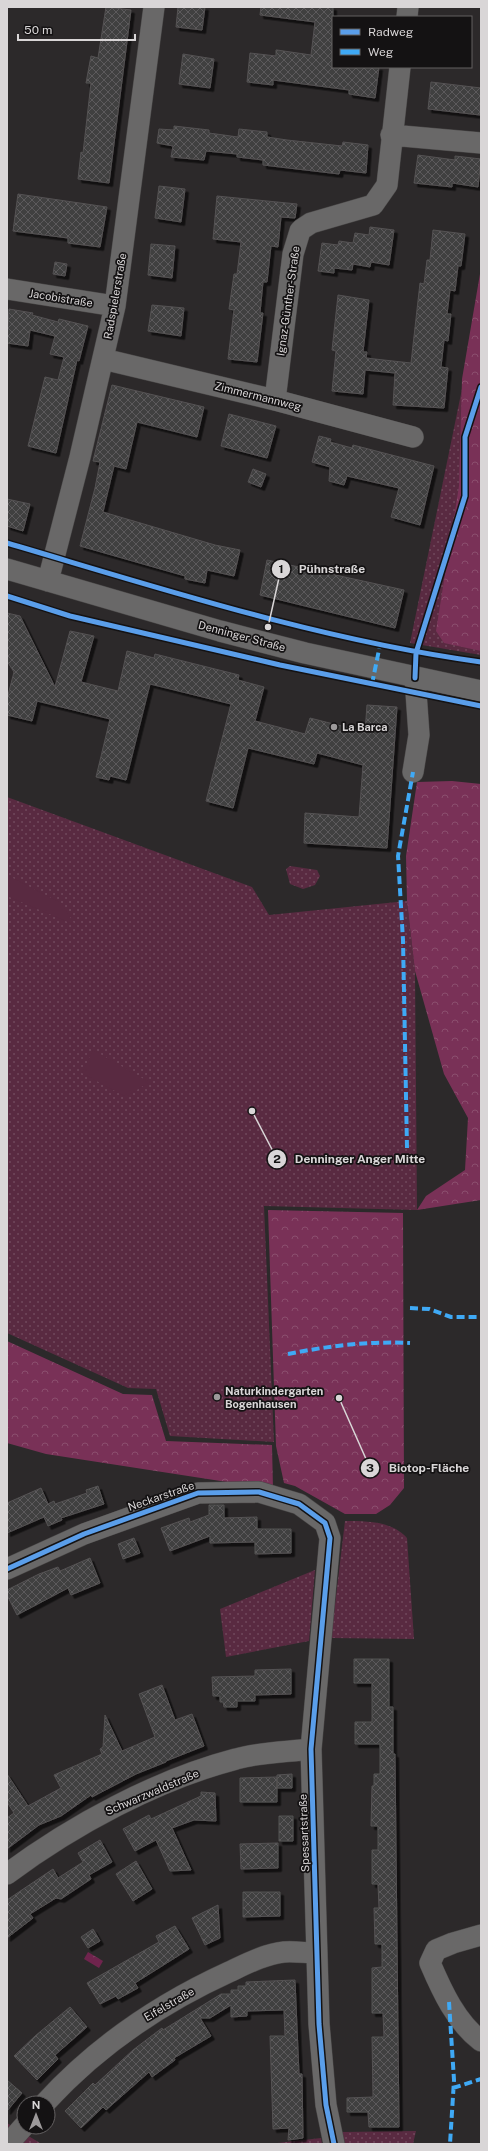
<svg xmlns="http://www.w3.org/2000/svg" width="488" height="2151" font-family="'Public Sans',sans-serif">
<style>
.green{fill:url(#green-dots)}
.forest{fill:url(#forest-crowns)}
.pitch{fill:#592a41}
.water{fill:url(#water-ripples)}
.building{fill:url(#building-cross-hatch);stroke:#545253;filter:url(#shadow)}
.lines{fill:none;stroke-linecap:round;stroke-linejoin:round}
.minor-casing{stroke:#484646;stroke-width:22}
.minor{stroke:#696868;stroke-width:21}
.quiet{stroke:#3fa9f5;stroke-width:4;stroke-dasharray:8 4;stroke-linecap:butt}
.cycleway-casing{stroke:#141213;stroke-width:8}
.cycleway{stroke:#5a9eea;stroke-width:5}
.poi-dot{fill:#9c999a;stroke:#141213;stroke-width:1.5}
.labels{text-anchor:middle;stroke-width:3.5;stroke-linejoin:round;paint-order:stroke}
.street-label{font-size:11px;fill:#d9d6d7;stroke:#141213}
.poi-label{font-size:11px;font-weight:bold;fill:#d9d6d7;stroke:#141213;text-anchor:start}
.leader{fill:none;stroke:#d9d6d7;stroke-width:1.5}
.callout-dot{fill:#d9d6d7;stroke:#141213;stroke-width:1.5}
.mark-label{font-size:12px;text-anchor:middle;font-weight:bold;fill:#111}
.callout-label{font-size:12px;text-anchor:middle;font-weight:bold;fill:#d9d6d7;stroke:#141213;stroke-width:3.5;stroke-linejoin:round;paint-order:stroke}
</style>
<defs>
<pattern id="green-dots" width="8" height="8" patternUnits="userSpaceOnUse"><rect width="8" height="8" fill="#592a41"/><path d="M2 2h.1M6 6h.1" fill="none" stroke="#70485c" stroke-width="1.8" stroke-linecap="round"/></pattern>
<pattern id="forest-crowns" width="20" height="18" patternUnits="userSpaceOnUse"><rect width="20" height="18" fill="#793157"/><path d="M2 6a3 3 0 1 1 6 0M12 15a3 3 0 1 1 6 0" fill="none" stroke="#8b4e6e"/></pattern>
<pattern id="water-ripples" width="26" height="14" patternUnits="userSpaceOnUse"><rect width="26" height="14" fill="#6f244d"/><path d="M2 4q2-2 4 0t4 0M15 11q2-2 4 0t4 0" fill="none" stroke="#834366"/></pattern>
<pattern id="building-cross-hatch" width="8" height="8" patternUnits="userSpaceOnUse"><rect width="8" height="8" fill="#413f40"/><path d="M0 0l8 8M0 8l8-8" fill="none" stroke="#5c5a5b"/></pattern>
<filter id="shadow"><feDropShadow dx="3.5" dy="3.5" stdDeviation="0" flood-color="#0009"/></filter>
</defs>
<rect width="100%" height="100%" fill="#2c292a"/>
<path class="green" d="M 481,296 L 481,655 L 410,643 Z
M 7,797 L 252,887 L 269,915 L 407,901 L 415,971 L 417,1210 L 264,1206 L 274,1442 L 170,1436 L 156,1389 L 128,1388 L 7,1333 Z
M 290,866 L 317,870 L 320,876 L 315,885 L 303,889 L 290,884 L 286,869 Z
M 345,1521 C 367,1521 392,1521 407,1538 L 414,1639 L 331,1638 Z
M 315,1570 L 309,1641 L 226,1657 L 220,1609 Z
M 7,2123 L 40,2143 L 43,2144 L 7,2144 Z
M 416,2131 L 413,2144 L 345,2144 L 342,2132 Z
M 321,2138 L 322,2144 L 269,2144 Z"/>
<path class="forest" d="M 481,268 L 481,651 L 444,643 L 436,631 L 459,486 L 462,379 Z
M 452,781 L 481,784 L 481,1200 L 417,1210 L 426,1196 L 465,1170 L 468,1118 L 444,1074 L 415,971 L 407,901 L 406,856 L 417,782 Z
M 268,1210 L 403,1213 L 404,1488 L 390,1505 L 376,1514 L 345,1514 L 295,1486 L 284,1483 L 276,1446 Z
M 7,1341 L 123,1394 L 152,1395 L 166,1441 L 272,1445 L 273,1489 L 46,1454 L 7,1443 Z"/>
<path class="pitch" d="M 7,875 L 61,903 L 75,925 L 7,896 Z
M 93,1050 L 149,1082 L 126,1097 L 82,1073 Z"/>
<path class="water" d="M 88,1952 L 103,1961 L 99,1968 L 84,1959 Z"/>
<path class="building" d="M 106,7 L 131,10 L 109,183 L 78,179 L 81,152 L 83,153 L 91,83 L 86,83 L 91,56 L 98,58 Z
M 178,7 L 205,7 L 202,30 L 176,27 Z
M 261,7 L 333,7 L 333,67 L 379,67 L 375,98 L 349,94 L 349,90 L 273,80 L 273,85 L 247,82 L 250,53 L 276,56 L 276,50 L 277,50 L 311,55 L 315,22 L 260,15 Z
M 183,54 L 214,59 L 210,88 L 179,84 Z
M 431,82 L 481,88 L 480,115 L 428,109 Z
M 174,126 L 209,130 L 209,133 L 238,137 L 239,129 L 267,132 L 267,137 L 287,140 L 342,146 L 343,142 L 368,145 L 366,173 L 340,170 L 339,174 L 263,165 L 263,160 L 237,157 L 237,154 L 206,151 L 204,160 L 171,157 L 173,146 L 157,143 L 159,129 L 174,130 Z
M 418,155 L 455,160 L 455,156 L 481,159 L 478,187 L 452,183 L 452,187 L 414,183 Z
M 159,186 L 185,189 L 181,222 L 155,218 Z
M 18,194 L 107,207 L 100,247 L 68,243 L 68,238 L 13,231 Z
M 217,196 L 297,204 L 295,218 L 281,217 L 278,247 L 271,246 L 267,282 L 263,282 L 260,313 L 263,313 L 257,362 L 228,359 L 234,310 L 229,309 L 234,274 L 237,274 L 241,242 L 213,239 Z
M 370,227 L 394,230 L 389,265 L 371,262 L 370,267 L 353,264 L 352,270 L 334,268 L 334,273 L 318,271 L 322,243 L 338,245 L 339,241 L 353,243 L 355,233 L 369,235 Z
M 433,230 L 465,234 L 461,266 L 458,266 L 455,291 L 450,290 L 447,314 L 451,314 L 448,341 L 444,340 L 441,367 L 448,368 L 444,408 L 393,405 L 395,373 L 365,370 L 363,394 L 332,391 L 336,351 L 332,350 L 338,295 L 369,300 L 363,352 L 367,352 L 366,358 L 411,363 L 420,283 L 424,284 L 427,260 L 430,260 Z
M 151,244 L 175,246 L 172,278 L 148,275 Z
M 55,262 L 67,264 L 65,276 L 53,274 Z
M 152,305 L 184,308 L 181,336 L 148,331 Z
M 9,309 L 33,313 L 32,315 L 58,322 L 59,319 L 88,326 L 79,361 L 77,360 L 56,453 L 28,446 L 45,377 L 58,380 L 64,357 L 50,354 L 55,336 L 30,330 L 28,346 L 7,343 Z
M 112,385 L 204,407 L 197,437 L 137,422 L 126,469 L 114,466 L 103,512 L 215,545 L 240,550 L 234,576 L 207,570 L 205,583 L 185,579 L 185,576 L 80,546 L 95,488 L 100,462 L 93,461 Z
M 229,414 L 276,426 L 267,458 L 221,446 Z
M 319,436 L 331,439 L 330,442 L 352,448 L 353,445 L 434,466 L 420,525 L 391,517 L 399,488 L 347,476 L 344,485 L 329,481 L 330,467 L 312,462 Z
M 253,469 L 266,474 L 261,487 L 248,482 Z
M 7,499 L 30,504 L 23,531 L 7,526 Z
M 267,560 L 404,590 L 395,628 L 260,595 Z
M 7,613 L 20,616 L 55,687 L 70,631 L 94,636 L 81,682 L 118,691 L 127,651 L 154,658 L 155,654 L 239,675 L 238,680 L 264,687 L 255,721 L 305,734 L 310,718 L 365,732 L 367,705 L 397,707 L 387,848 L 304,843 L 305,813 L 359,817 L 363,765 L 317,753 L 314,764 L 248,748 L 233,808 L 206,801 L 231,704 L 150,684 L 126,780 L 110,776 L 109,780 L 96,777 L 110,719 L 37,701 L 32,721 L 7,715 L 7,699 L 14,672 L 7,661 Z
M 98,1486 L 104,1504 L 61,1518 L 62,1520 L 48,1526 L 44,1517 L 7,1533 L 7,1503 L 41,1488 L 48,1504 L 54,1501 L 55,1504 L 87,1493 L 86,1490 Z
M 209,1505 L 224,1505 L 224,1518 L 257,1517 L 257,1529 L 291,1529 L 291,1553 L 255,1554 L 255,1542 L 210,1543 L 210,1536 L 170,1551 L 161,1528 L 189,1518 L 190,1522 L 209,1515 Z
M 134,1538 L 140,1553 L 123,1559 L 118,1544 Z
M 90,1558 L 100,1583 L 71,1595 L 68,1588 L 17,1615 L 7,1595 L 7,1590 L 39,1574 L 58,1567 L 60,1571 Z
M 354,1659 L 389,1659 L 389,1707 L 393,1707 L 393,1754 L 395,1754 L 399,2127 L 369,2127 L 368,2112 L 347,2112 L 347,2098 L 373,2097 L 372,2037 L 384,2037 L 383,2013 L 372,2013 L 372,1968 L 382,1967 L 382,1944 L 375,1944 L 374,1908 L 379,1908 L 378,1884 L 372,1884 L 372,1850 L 378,1850 L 378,1826 L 371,1826 L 372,1786 L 374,1786 L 374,1774 L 380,1774 L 380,1744 L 355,1744 L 355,1722 L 372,1722 L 372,1683 L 354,1683 Z
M 291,1669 L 291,1694 L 255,1695 L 255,1701 L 237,1701 L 237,1707 L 224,1707 L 223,1702 L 220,1702 L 220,1696 L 213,1696 L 212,1677 L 255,1676 L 255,1670 Z
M 162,1685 L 175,1720 L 192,1714 L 204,1746 L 166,1761 L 166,1762 L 136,1774 L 92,1797 L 91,1795 L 61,1816 L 39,1825 L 7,1849 L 7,1818 L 14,1813 L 7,1802 L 7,1774 L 28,1806 L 61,1788 L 54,1775 L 102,1754 L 100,1749 L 103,1747 L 105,1715 L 122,1751 L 155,1737 L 139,1694 Z
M 292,1774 L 292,1788 L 277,1788 L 277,1775 Z
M 277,1777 L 277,1802 L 240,1802 L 240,1778 Z
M 201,1792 L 215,1793 L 216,1821 L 194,1820 L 172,1828 L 191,1870 L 170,1871 L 156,1840 L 135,1851 L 123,1829 L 149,1815 L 151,1819 L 201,1796 Z
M 279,1816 L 293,1816 L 293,1841 L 279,1841 Z
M 100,1840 L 112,1862 L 89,1875 L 91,1879 L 61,1899 L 56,1898 L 30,1914 L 33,1918 L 7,1938 L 7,1900 L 53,1869 L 58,1878 L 83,1862 L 78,1853 Z
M 278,1843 L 278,1868 L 241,1869 L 240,1844 Z
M 136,1861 L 152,1889 L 133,1901 L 116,1874 Z
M 243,1892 L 280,1892 L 280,1916 L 243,1917 Z
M 218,1905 L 220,1938 L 205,1945 L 192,1918 Z
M 175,1926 L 189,1949 L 135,1983 L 138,1988 L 118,1999 L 116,1996 L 100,2004 L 87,1983 L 159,1942 L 156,1936 Z
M 93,1929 L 100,1941 L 88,1948 L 81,1937 Z
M 295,1980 L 299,2074 L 302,2074 L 303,2138 L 288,2140 L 289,2128 L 273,2129 L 270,2036 L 285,2036 L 284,2010 L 247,2011 L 247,2016 L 231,2017 L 231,2005 L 210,2018 L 200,2018 L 211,2036 L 174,2058 L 175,2060 L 152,2077 L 149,2072 L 106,2110 L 103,2107 L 81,2128 L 65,2111 L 93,2083 L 95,2085 L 133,2050 L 162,2028 L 163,2030 L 221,1994 L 231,1994 L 231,1990 L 238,1990 L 238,1986 L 246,1986 L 246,1982 Z
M 70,2007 L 87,2027 L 55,2055 L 58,2059 L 37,2080 L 14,2056 L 35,2036 Z
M 7,2080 L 22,2093 L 7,2111 Z"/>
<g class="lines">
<g class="minor-casing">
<path id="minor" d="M 407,17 L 408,7
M 391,135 L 481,143
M 7,289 L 115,306
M 103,359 L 275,400 L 413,437
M 275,400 L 293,254 L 300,231 L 302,229 L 311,223 L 373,205 L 387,185 L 400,67
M 7,569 L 220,631 L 305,653 L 481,691
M 48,581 L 80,457 L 115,306 L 154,7
M 413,772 L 419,735 L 415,678
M 7,1569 L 84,1534 L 198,1493 L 259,1492 L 299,1504 L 325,1523 L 330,1538 L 311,1749 L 319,2024 L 326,2105 L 334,2144
M 7,1874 C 73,1825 156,1780 236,1759 C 260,1752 287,1752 311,1749
M 481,1935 L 453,1943 L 436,1950 L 430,1963 C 442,1991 456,2022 481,2041
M 45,2103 C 97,2046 159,2004 229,1972 C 246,1964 265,1954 284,1952 C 294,1951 306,1953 317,1953
M 8,2144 L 24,2126"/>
</g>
<use href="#minor" class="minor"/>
<path class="quiet" d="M 372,684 L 380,645
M 407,1148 L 403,940 L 398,856 L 413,772
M 410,1308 L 429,1309 L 451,1317 L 481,1317
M 288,1354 C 328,1346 368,1341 410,1343
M 449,2002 L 454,2080 L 450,2144
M 453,2088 L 481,2079"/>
<g class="cycleway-casing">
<path id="cycleway" d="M 7,543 C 163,589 320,640 481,662
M 7,596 L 70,616 L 280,665 L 481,706
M 415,678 L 416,653 L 465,496 L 465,437 L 481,387
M 7,1569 L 84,1534 L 198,1493 L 259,1492 L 299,1504 L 325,1523 L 330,1538 L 311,1749 L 319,2024 L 326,2105 L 334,2144"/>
</g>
<use href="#cycleway" class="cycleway"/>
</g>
<g class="poi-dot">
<circle cx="334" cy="727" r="4"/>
<circle cx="217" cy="1397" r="4"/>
</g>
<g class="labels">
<g class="street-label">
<text transform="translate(115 296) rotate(-80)" y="4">Radspielerstraße</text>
<text transform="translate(61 298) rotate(9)" y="4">Jacobistraße</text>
<text transform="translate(288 301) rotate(-82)" y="4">Ignaz-Günther-Straße</text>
<text transform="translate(258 396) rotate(14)" y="4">Zimmermannweg</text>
<text transform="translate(242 636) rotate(15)" y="4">Denninger Straße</text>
<text transform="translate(161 1496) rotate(-19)" y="4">Neckarstraße</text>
<text transform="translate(152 1792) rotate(-23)" y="4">Schwarzwaldstraße</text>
<text transform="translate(304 1833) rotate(-92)" y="4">Spessartstraße</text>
<text transform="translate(169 2004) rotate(-30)" y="4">Eifelstraße</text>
</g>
<g class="poi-label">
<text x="342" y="731">La Barca</text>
<text x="225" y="1395">Naturkindergarten<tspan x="225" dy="13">Bogenhausen</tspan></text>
</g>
</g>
<path class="leader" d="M268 627L281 569M252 1111L277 1159M339 1398L370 1468"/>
<g class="callout-dot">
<circle cx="268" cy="627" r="4"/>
<circle cx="252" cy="1111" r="4"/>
<circle cx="339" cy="1398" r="4"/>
<circle cx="281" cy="569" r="10"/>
<circle cx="277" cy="1159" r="10"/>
<circle cx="370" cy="1468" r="10"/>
</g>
<g class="mark-label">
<text x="281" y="573">1</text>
<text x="277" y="1163">2</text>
<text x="370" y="1472">3</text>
</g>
<g class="callout-label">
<text x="332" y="573">Pühnstraße</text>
<text x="360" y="1163">Denninger Anger Mitte</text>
<text x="429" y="1472">Biotop-Fläche</text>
</g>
<rect width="488" height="2151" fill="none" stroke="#d9d6d7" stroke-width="16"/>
<rect x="332" y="16" width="140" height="52" fill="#141213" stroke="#636061"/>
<rect x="340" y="29" width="20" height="6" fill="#5a9eea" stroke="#636061"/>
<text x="368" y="36" font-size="12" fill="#d9d6d7">Radweg</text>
<rect x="340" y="49" width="20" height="6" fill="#3fa9f5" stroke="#636061"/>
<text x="368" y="56" font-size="12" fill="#d9d6d7">Weg</text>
<g transform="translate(36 2115)"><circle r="19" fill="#141213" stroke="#636061"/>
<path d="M0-3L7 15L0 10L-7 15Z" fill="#9c999a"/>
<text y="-6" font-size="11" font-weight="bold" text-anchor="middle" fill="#d9d6d7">N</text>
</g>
<path d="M18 34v6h117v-6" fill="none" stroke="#d9d6d7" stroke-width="2"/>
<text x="24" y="34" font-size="12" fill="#d9d6d7" stroke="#141213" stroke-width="3" paint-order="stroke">50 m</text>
</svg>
